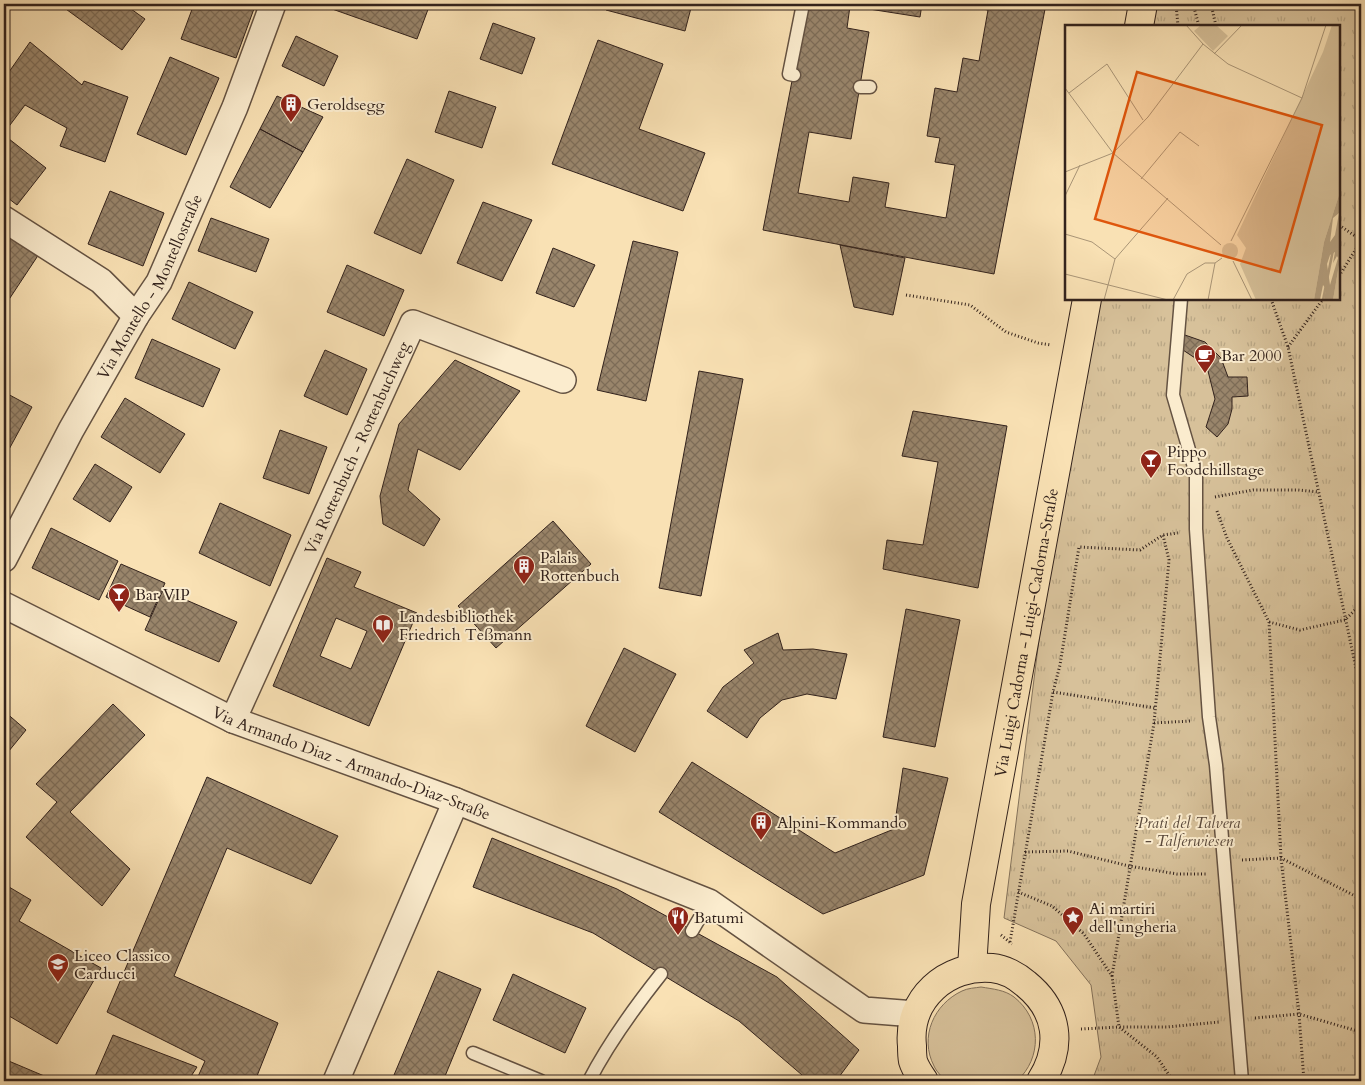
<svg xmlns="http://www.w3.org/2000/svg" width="1365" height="1085" font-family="Cardo,serif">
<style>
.green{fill:#d7c19a;stroke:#84725b}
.park{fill:url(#park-tufts);stroke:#84725b}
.building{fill:url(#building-cross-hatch);stroke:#32221c;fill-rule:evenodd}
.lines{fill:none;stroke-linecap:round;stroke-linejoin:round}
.service-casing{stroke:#645242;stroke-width:15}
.minor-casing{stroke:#645242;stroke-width:28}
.primary-casing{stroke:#32221c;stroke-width:30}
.path{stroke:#32221c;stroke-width:3;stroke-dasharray:1 2.5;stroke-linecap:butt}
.service{stroke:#fbecce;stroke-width:12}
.minor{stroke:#fbecce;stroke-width:25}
.primary{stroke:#f9e1b4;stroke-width:28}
.labels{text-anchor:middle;stroke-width:4;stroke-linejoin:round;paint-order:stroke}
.poi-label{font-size:16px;fill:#32221c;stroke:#fbecce;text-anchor:start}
.street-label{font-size:16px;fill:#32221c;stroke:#fbecce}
.park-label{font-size:16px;font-style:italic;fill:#5b4a3c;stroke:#fbecce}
.inset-river{fill:none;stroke:#b5a080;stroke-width:2.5}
.inset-road{fill:none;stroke:#a99577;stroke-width:1}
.view{fill:#df560d;fill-opacity:0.15;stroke:#df560d;stroke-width:2.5}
.inset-edge{fill:none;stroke:#32221c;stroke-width:2.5}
</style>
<defs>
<pattern id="park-tufts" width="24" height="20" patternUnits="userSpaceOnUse" patternTransform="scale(1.25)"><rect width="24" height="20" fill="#d7c19a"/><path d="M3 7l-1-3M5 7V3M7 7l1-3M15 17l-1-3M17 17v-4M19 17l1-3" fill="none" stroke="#b9a684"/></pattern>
<pattern id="building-cross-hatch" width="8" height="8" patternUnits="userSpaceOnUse" patternTransform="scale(1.25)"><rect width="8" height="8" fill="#99856b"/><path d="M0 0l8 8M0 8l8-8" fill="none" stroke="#7d6c57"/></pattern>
</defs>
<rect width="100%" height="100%" fill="#f9e1b4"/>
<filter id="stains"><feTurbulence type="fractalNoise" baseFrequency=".004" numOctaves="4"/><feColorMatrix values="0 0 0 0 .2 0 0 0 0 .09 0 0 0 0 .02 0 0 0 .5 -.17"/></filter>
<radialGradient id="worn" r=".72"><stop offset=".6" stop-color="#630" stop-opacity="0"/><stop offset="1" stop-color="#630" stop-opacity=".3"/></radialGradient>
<path class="green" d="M 981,987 C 993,989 1005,990 1014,997 C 1042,1019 1042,1058 1017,1081 L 946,1081 C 942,1077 936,1071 934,1066 C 919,1037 934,1004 962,991 C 968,988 975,988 981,987 Z"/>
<path class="park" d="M 1146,4 L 1361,4 L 1361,1081 L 1092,1081 L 1101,1057 L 1091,985 L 1056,941 L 1004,918 L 1053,528 L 1094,299 L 1339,299 L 1339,26 L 1142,26 Z"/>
<path class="building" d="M 59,4 L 124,4 L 145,19 L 122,50 Z
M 194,4 L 248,4 L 255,6 L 236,58 L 181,39 Z
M 318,4 L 430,4 L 417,39 Z
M 607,4 L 692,4 L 685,31 L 606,10 Z
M 807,4 L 922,4 L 920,17 L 850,6 L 847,28 L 869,32 L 851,139 L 809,132 L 798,193 L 849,202 L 853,177 L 889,183 L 885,207 L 946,218 L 955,165 L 935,162 L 940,138 L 927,136 L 935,88 L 957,92 L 963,58 L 979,61 L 988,10 L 954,4 L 1046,4 L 994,274 L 763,230 Z
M 493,23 L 535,38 L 522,74 L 480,59 Z
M 296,36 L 338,56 L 324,86 L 282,66 Z
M 598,40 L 663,64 L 639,129 L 705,153 L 683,211 L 552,164 Z
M 30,42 L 82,85 L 84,81 L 128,97 L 105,162 L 60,146 L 67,128 L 25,105 L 4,133 L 4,79 Z
M 170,57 L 219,78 L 186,155 L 137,134 Z
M 449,91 L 496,107 L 482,148 L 435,132 Z
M 277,96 L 323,117 L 303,152 L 260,129 Z
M 260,129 L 303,152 L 270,208 L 230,187 Z
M 4,135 L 46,168 L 17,205 L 4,195 Z
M 407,159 L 454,180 L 421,254 L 374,233 Z
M 110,191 L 164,213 L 143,266 L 88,244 Z
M 483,202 L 532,220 L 502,281 L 457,263 Z
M 211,218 L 269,239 L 256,272 L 198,251 Z
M 4,232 L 39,254 L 4,307 Z
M 633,241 L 678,252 L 646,401 L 597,390 Z
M 840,245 L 905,258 L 893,315 L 854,307 Z
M 553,248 L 595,265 L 574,307 L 536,293 Z
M 347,265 L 404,290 L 384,336 L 327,312 Z
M 189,282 L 253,312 L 235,349 L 172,319 Z
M 1182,334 L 1205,342 L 1221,358 L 1228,377 L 1247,377 L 1248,396 L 1232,397 L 1232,409 L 1228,424 L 1217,437 L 1206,427 L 1215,399 L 1208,371 L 1195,358 L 1180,348 Z
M 152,339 L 220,369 L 203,407 L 135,378 Z
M 325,350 L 367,369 L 347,415 L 304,396 Z
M 455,360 L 520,391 L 460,470 L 418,449 L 408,490 L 440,519 L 424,546 L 383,524 L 380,496 L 399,424 Z
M 699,371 L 743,379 L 701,596 L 659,588 Z
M 4,392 L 32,407 L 7,453 L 4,451 Z
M 125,398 L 185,434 L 160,473 L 101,437 Z
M 913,411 L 1007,426 L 978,588 L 883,569 L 887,540 L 923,545 L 938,462 L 902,456 Z
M 280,430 L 327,447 L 309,494 L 263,478 Z
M 95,464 L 132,487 L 110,522 L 73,499 Z
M 220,503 L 291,535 L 270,586 L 199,553 Z
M 553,521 L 591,564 L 496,648 L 458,606 Z
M 51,528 L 118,561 L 99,600 L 32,568 Z
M 327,558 L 361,572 L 354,587 L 417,613 L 369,726 L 273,686 ZM 336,618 L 367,631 L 351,669 L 320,656 Z
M 121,564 L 165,583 L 150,617 L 106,597 Z
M 163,590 L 237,622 L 219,662 L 145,630 Z
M 906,609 L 960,620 L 935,747 L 883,737 Z
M 778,633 L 783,650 L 813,649 L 847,654 L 836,699 L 807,694 L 782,700 L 760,718 L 747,738 L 707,711 L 723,687 L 754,663 L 744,650 Z
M 624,648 L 676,674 L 635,752 L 586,726 Z
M 113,704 L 145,735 L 70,812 L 130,869 L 102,906 L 26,837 L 57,802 L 36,784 Z
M 4,711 L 26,730 L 4,757 Z
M 692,762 L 835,853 L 894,829 L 903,768 L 948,778 L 924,875 L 823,914 L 659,812 Z
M 207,777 L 338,836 L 311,884 L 227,848 L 174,976 L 278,1023 L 255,1081 L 196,1081 L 205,1061 L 107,1012 Z
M 492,838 L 617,889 L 777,977 L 859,1050 L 836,1081 L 809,1081 L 739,1021 L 593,933 L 473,887 Z
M 4,884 L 31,900 L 19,921 L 101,968 L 57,1044 L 4,1013 Z
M 438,971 L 481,989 L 443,1081 L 408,1081 L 394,1075 Z
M 513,974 L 586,1008 L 565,1053 L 493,1020 Z
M 113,1035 L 197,1067 L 188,1081 L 93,1081 Z
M 4,1059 L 49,1078 L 48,1081 L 4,1081 Z"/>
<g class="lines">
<g class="service-casing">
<path id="service" d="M 794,75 L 789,74 L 803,4
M 860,87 L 870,87
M 1181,299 L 1173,395 L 1196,474 L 1196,529 L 1209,717 L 1216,765 L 1242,1081
M 692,931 L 709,902
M 473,1053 L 541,1081
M 589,1081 C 609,1042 634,1008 661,974"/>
</g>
<g class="minor-casing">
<g id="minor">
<path d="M 4,219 L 101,281 L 136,316"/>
<path id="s1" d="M 4,559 L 71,430 L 136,316 L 159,282 L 235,107 L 273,4"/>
<path id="s2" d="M 4,605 L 233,720 L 456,801 L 709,902 L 864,1010 L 915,1014"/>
<path id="s3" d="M 233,720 L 413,323 L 563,380"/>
<path d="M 336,1081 L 456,801"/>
</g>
</g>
<g class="primary-casing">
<g id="primary">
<path d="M 1139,26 L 1143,4"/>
<path id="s4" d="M 972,968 L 976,904 L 1087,299"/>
<path d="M 924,1081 C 920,1075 915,1068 913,1061 C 912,1056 912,1051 912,1046 C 907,999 947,964 992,968 C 1004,969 1017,976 1026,984 C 1058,1010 1063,1046 1041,1081"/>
</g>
</g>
<path class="path" d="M 1176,4 L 1178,26
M 1193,4 L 1199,26
M 1211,4 L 1216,26
M 1339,225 L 1361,240
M 1339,276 L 1361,241
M 906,295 L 970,305 L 1006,332 L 1038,343 L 1051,345
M 1271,299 L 1288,347 L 1361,692
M 1288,347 L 1323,299
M 1215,497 L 1253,490 L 1298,490 L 1319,492
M 1217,511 L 1227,538 L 1269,622 L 1281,858 L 1299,1014 L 1304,1081
M 1269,622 L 1300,630 L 1345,620 L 1361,604
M 1053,692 L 1155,708
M 1154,723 L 1191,721
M 1025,852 L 1068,851 L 1129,866 L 1177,874 L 1207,874
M 1242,860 L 1281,858 L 1361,899
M 1018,892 L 1052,906 L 1084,934 L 1112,976 L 1119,1027 L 1167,1027 L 1219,1022
M 1001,935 L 1012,944
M 1010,942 L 1053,692 L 1060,665 L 1079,547 L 1140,550 L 1163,535 L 1178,533
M 1112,976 L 1154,723 L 1169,560 L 1163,535
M 1255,1018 L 1299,1014 L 1361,1032
M 1081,1029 L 1119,1027 L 1157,1057 L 1173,1081"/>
<use href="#service" class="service"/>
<use href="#minor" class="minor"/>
<use href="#primary" class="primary"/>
</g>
<defs>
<g id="building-pin" transform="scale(1.125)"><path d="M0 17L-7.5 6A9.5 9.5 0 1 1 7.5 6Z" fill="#8f2418" stroke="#fbecce"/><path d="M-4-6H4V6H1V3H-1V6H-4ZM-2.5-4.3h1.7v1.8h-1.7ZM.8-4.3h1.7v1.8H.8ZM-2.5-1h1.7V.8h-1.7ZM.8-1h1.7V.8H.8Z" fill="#fff"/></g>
<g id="cafe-pin" transform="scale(1.125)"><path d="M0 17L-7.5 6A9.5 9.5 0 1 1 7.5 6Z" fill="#8f2418" stroke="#fbecce"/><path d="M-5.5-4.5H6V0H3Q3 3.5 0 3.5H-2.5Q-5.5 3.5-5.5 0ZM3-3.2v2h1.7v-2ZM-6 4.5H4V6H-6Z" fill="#fff"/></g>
<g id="bar-pin" transform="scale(1.125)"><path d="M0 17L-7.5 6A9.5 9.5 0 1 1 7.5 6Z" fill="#8f2418" stroke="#fbecce"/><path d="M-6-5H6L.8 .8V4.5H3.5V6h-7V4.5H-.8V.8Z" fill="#fff"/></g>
<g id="library-pin" transform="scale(1.125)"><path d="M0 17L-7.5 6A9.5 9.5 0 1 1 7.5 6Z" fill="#8f2418" stroke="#fbecce"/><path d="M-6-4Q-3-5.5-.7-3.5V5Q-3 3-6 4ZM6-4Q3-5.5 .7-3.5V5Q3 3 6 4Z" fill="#fff"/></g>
<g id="restaurant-pin" transform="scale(1.125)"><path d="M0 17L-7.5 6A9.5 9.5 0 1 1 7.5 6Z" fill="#8f2418" stroke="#fbecce"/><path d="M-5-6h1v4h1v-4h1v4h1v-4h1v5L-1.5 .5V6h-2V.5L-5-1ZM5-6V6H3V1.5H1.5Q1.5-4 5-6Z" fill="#fff"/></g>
<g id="sight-pin" transform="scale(1.125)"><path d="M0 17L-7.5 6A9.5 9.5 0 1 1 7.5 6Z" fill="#8f2418" stroke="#fbecce"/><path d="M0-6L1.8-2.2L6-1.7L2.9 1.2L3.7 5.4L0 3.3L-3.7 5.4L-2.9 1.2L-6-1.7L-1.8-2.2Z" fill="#fff"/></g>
<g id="school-pin" transform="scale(1.125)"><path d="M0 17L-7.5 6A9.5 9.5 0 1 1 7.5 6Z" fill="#8f2418" stroke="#fbecce"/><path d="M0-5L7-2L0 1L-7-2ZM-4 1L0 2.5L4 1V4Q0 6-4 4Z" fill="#fff"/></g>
</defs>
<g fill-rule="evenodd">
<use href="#building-pin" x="291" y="104"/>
<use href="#cafe-pin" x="1205" y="355"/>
<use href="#bar-pin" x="1151" y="460"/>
<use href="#building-pin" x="524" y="566"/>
<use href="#bar-pin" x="119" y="594"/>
<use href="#library-pin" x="383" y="625"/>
<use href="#building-pin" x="761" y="822"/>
<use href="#restaurant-pin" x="678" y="917"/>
<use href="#sight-pin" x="1073" y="917"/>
<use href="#school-pin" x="58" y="964"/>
</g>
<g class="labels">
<g class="poi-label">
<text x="307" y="110">Geroldsegg</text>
<text x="1221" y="361">Bar 2000</text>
<text x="1167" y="457">Pippo<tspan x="1167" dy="18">Foodchillstage</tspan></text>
<text x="540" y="563">Palais<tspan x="540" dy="18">Rottenbuch</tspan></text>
<text x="135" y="600">Bar VIP</text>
<text x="399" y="622">Landesbibliothek<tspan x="399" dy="18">Friedrich Teßmann</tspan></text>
<text x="777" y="828">Alpini-Kommando</text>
<text x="1089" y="914">Ai martiri<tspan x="1089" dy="18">dell'ungheria</tspan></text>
<text x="694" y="923">Batumi</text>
<text x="74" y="961">Liceo Classico<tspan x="74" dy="18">Carducci</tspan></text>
</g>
<g class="street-label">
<text dy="6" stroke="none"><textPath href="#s1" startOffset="309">Via Montello - Montellostraße</textPath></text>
<text dy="6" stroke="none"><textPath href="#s3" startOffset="299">Via Rottenbuch - Rottenbuchweg</textPath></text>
<text dy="6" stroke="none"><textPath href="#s4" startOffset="340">Via Luigi Cadorna - Luigi-Cadorna-Straße</textPath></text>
<text dy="6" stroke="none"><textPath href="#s2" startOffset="382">Via Armando Diaz - Armando-Diaz-Straße</textPath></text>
</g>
<g class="park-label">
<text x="1189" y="828">Prati del Talvera<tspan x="1189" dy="18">- Talferwiesen</tspan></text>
</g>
</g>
<g transform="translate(1065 25)">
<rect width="275" height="275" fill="#f9e1b4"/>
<path d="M157 226a8 8 0 1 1 16 0a8 8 0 1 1-16 0Z" fill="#d7c19a"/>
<path d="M 136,0 L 151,0 L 163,11 L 148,26 L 129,6 ZM 267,0 L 275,0 L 275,167 L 259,217 L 249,275 L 191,275 L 175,239 L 181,223 L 172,210 L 258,27 ZM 275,234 L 275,275 L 268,275 Z" fill="#d7c19a"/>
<path d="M 275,167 L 275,234 L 268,275 L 259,275 L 261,264 L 258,260 L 255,275 L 249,275 L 259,217 ZM 274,188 L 270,210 L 265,217 L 268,193 ZM 270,227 L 268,238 L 272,231 L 273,233 L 265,260 L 262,239 L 265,230 Z" fill="#b5a080" fill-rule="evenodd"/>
<path class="inset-river" d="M 258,275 L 269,220"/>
<path class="inset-road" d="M 121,0 L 138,19 L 163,39 L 237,73M 149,29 L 177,0M 0,63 L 48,128 L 156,220M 4,68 L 42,39 L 78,95M 48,128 L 83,92 L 138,19M 0,147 L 48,128M 76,154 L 115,107 L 134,121M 0,171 L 15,140M 0,209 L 27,217 L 50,234M 166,216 L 237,73 L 261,0M 168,236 L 187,275M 0,249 L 103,275M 39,275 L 50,234 L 103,173M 108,275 L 122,249 L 140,238 L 150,238 L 157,233M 143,275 L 150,238"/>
<path class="view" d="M 72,47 L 257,100 L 215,247 L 30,194 Z"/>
<rect width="275" height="275" class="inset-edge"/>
</g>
<rect width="1365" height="1085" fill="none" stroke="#f9e1b4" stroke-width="20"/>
<rect x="5" y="5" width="1355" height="1075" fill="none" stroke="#32221c" stroke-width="2.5"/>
<rect x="10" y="10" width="1345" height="1065" fill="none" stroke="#32221c"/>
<rect width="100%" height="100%" filter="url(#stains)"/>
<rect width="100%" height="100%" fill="url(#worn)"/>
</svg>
